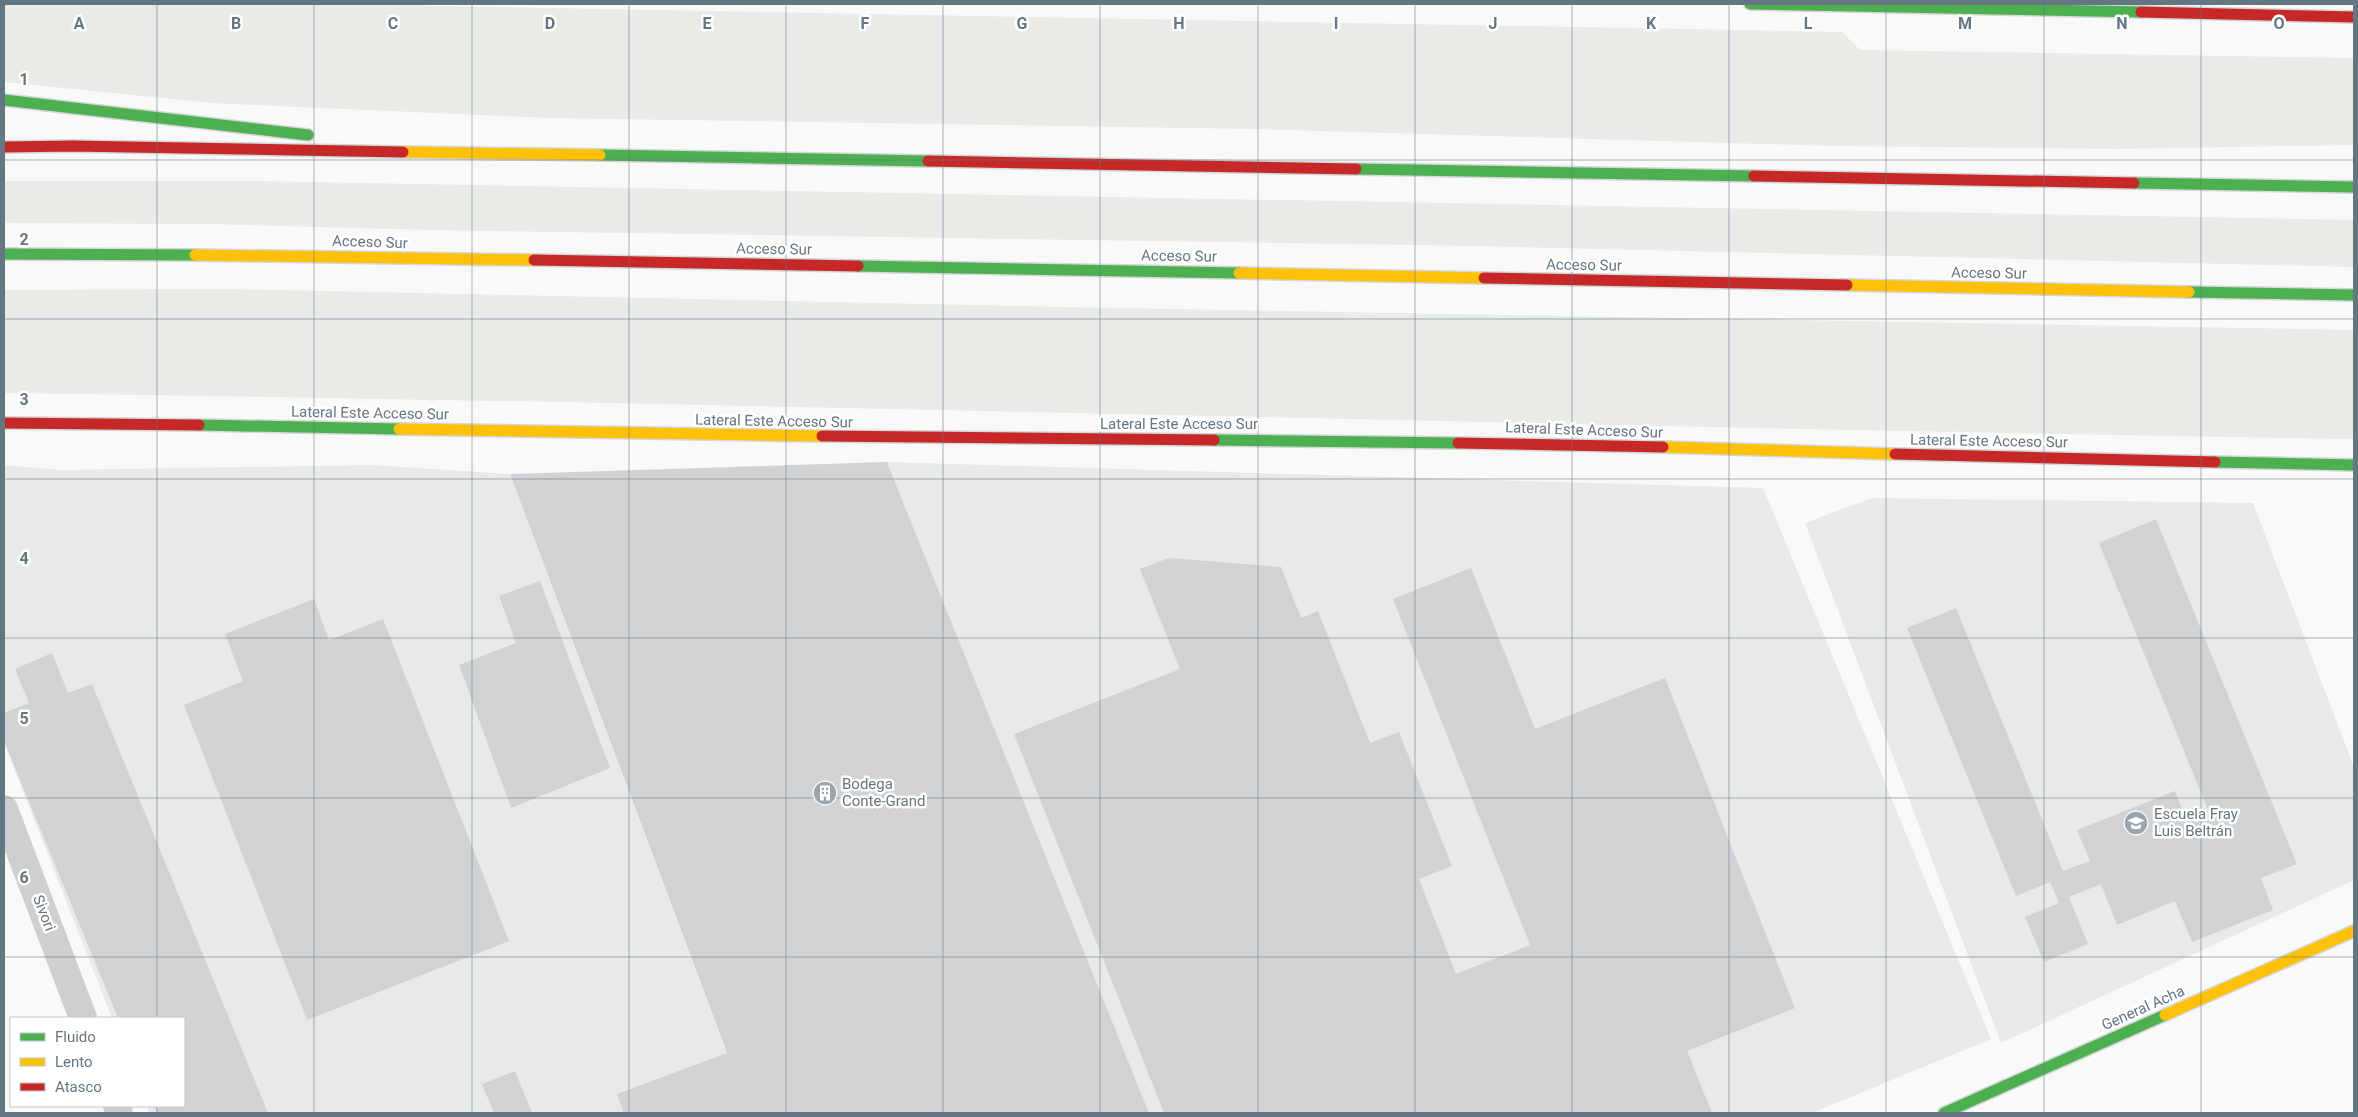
<svg xmlns="http://www.w3.org/2000/svg" width="2358" height="1117" font-family="Roboto,sans-serif">
<style>
.built{fill:#e8e9e9}
.green{fill:#e8ebe6}
.building{fill:#d0d2d3}
.lines{fill:none;stroke-linecap:round;stroke-linejoin:round}
.fast-casing{stroke:#d5d6d7;stroke-width:14}
.slow-casing{stroke:#d5d6d7;stroke-width:14}
.jam-casing{stroke:#d5d6d7;stroke-width:14}
.street{stroke:#cecfd0;stroke-width:28}
.fast{stroke:#4caf50;stroke-width:11}
.slow{stroke:#ffc107;stroke-width:11}
.jam{stroke:#c62828;stroke-width:11}
.grid{fill:none;stroke:#657683;stroke-width:1;stroke-opacity:0.55}
.labels{text-anchor:middle;stroke-width:5;stroke-linejoin:round;paint-order:stroke}
.street-label{font-size:15px;fill:#657683;stroke:#fff}
.poi-label{font-size:15px;fill:#657683;stroke:#fff;text-anchor:start}
.grid-label{font-size:16px;text-anchor:middle;font-weight:bold;fill:#657683;stroke:#fff;stroke-width:5;stroke-linejoin:round;paint-order:stroke}
</style>
<rect width="100%" height="100%" fill="#f9f9f9"/>
<path class="built" d="M 887,462 L 1763,488 L 1991,1039 L 1812,1113 L 1149,1113 Z
M 4,465 L 60,470 L 372,465 L 510,474 L 749,1113 L 149,1113 L 147,1106 L 184,1106 L 184,1018 L 112,1018 L 4,743 Z
M 1872,498 L 2253,503 L 2354,767 L 2354,880 L 2001,1043 L 1805,523 Z"/>
<path class="green" d="M 4,4 L 331,4 L 1842,32 L 1860,50 L 2354,58 L 2354,145 L 2117,149 L 1834,146 L 1255,129 L 548,118 L 212,103 L 4,82 Z
M 4,181 L 255,181 L 2354,220 L 2354,267 L 1477,246 L 431,230 L 211,224 L 4,223 Z
M 226,289 L 1061,307 L 2354,330 L 2354,439 C 1571,427 787,403 4,393 L 4,290 Z"/>
<path class="building" d="M 887,462 L 1149,1113 L 624,1113 L 617,1094 L 727,1053 L 510,474 Z
M 2156,519 L 2297,864 L 2261,878 L 2273,910 L 2192,942 L 2175,901 L 2117,925 L 2101,884 L 2069,897 L 2088,944 L 2044,962 L 2025,917 L 2059,903 L 2050,882 L 2016,896 L 1907,628 L 1956,608 L 2063,871 L 2090,861 L 2077,830 L 2175,791 L 2186,819 L 2208,810 L 2099,543 Z
M 1169,558 L 1281,567 L 1301,618 L 1318,611 L 1370,743 L 1399,732 L 1452,866 L 1419,879 L 1456,974 L 1530,945 L 1393,599 L 1471,568 L 1535,729 L 1665,678 L 1795,1008 L 1687,1051 L 1712,1113 L 1164,1113 L 1014,734 L 1180,669 L 1140,569 Z
M 540,581 L 610,768 L 511,808 L 459,665 L 516,643 L 499,596 Z
M 314,599 L 329,640 L 383,619 L 509,941 L 307,1020 L 184,705 L 243,681 L 225,634 Z
M 52,653 L 68,693 L 92,684 L 268,1113 L 157,1113 L 154,1106 L 184,1106 L 184,1018 L 118,1018 L 4,741 L 4,713 L 29,703 L 15,669 Z
M 515,1071 L 532,1113 L 494,1113 L 482,1084 Z"/>
<g class="lines">
<g class="fast-casing">
<path id="fast" d="M 1750,4 L 2141,12
M 4,100 L 308,135
M 600,155 L 928,161
M 1356,169 L 1754,176
M 2134,183 L 2354,187
M 4,254 L 195,255
M 858,266 L 1239,273
M 2189,292 L 2354,295
M 199,425 L 399,429
M 1214,440 L 1458,443
M 2215,462 L 2354,465
M 1944,1113 L 2165,1015"/>
</g>
<g class="slow-casing">
<path id="slow" d="M 403,152 L 600,155
M 195,255 L 534,260
M 1239,273 L 1484,278
M 1847,285 L 2189,292
M 399,429 L 822,436
M 1663,447 L 1895,454
M 2165,1015 L 2354,931"/>
</g>
<g class="jam-casing">
<path id="jam" d="M 2141,12 L 2354,17
M 4,147 L 73,146 L 403,152
M 928,161 L 1356,169
M 1754,176 L 2134,183
M 534,260 L 858,266
M 1484,278 L 1847,285
M 4,423 L 199,425
M 822,436 L 1214,440
M 1458,443 L 1663,447
M 1895,454 L 2215,462"/>
</g>
<path class="street" d="M 4,809 L 83,1018
M 117,1106 L 119,1113"/>
<use href="#fast" class="fast"/>
<use href="#slow" class="slow"/>
<use href="#jam" class="jam"/>
</g>
<path class="grid" d="M 157,4 L 157,1018M 314,4 L 314,1113M 472,4 L 472,1113M 629,4 L 629,1113M 786,4 L 786,1113M 943,4 L 943,1113M 1100,4 L 1100,1113M 1258,4 L 1258,1113M 1415,4 L 1415,1113M 1572,4 L 1572,1113M 1729,4 L 1729,1113M 1886,4 L 1886,1113M 2044,4 L 2044,1113M 2201,4 L 2201,1113M 4,160 L 2354,160M 4,319 L 2354,319M 4,479 L 2354,479M 4,638 L 2354,638M 4,798 L 2354,798M 4,957 L 2354,957M 157,1106 L 157,1113"/>
<defs>
<g id="building-disc" transform="scale(1.25)"><circle r="9.5" fill="#99a4ac" stroke="#fff"/><path d="M-4-6H4V6H1V3H-1V6H-4ZM-2.5-4.3h1.7v1.8h-1.7ZM.8-4.3h1.7v1.8H.8ZM-2.5-1h1.7V.8h-1.7ZM.8-1h1.7V.8H.8Z" fill="#fff"/></g>
<g id="school-disc" transform="scale(1.25)"><circle r="9.5" fill="#99a4ac" stroke="#fff"/><path d="M0-5L7-2L0 1L-7-2ZM-4 1L0 2.5L4 1V4Q0 6-4 4Z" fill="#fff"/></g>
</defs>
<g fill-rule="evenodd">
<use href="#building-disc" x="825" y="793"/>
<use href="#school-disc" x="2136" y="823"/>
</g>
<g class="labels">
<g class="street-label">
<text transform="translate(370 242) rotate(2)" y="5">Acceso Sur</text>
<text transform="translate(774 249) rotate(1)" y="5">Acceso Sur</text>
<text transform="translate(1179 256) rotate(1)" y="5">Acceso Sur</text>
<text transform="translate(1584 265) rotate(1)" y="5">Acceso Sur</text>
<text transform="translate(1989 273) rotate(1)" y="5">Acceso Sur</text>
<text transform="translate(370 413) rotate(1)" y="5">Lateral Este Acceso Sur</text>
<text transform="translate(774 421) rotate(1)" y="5">Lateral Este Acceso Sur</text>
<text x="1179" y="429">Lateral Este Acceso Sur</text>
<text transform="translate(1584 430) rotate(2)" y="5">Lateral Este Acceso Sur</text>
<text transform="translate(1989 441) rotate(1)" y="5">Lateral Este Acceso Sur</text>
<text transform="translate(44 913) rotate(69)" y="5">Sivori</text>
<text transform="translate(2143 1008) rotate(-24)" y="5">General Acha</text>
</g>
<g class="poi-label">
<text x="842" y="789">Bodega<tspan x="842" dy="17">Conte-Grand</tspan></text>
<text x="2154" y="819">Escuela Fray<tspan x="2154" dy="17">Luis Beltrán</tspan></text>
</g>
</g>
<g class="grid-label">
<text x="79" y="29">A</text>
<text x="236" y="29">B</text>
<text x="393" y="29">C</text>
<text x="550" y="29">D</text>
<text x="707" y="29">E</text>
<text x="865" y="29">F</text>
<text x="1022" y="29">G</text>
<text x="1179" y="29">H</text>
<text x="1336" y="29">I</text>
<text x="1493" y="29">J</text>
<text x="1651" y="29">K</text>
<text x="1808" y="29">L</text>
<text x="1965" y="29">M</text>
<text x="2122" y="29">N</text>
<text x="2279" y="29">O</text>
<text x="24" y="85">1</text>
<text x="24" y="245">2</text>
<text x="24" y="405">3</text>
<text x="24" y="564">4</text>
<text x="24" y="724">5</text>
<text x="24" y="883">6</text>
</g>
<rect width="2358" height="1117" fill="none" stroke="#657683" stroke-width="10"/>
<rect x="10" y="1017" width="175" height="90" fill="#ffffff" stroke="#c1c8cd"/>
<rect x="20" y="1033" width="25" height="8" fill="#4caf50" stroke="#c1c8cd"/>
<text x="55" y="1042" font-size="15" fill="#657683">Fluido</text>
<rect x="20" y="1058" width="25" height="8" fill="#ffc107" stroke="#c1c8cd"/>
<text x="55" y="1067" font-size="15" fill="#657683">Lento</text>
<rect x="20" y="1083" width="25" height="8" fill="#c62828" stroke="#c1c8cd"/>
<text x="55" y="1092" font-size="15" fill="#657683">Atasco</text>
</svg>
